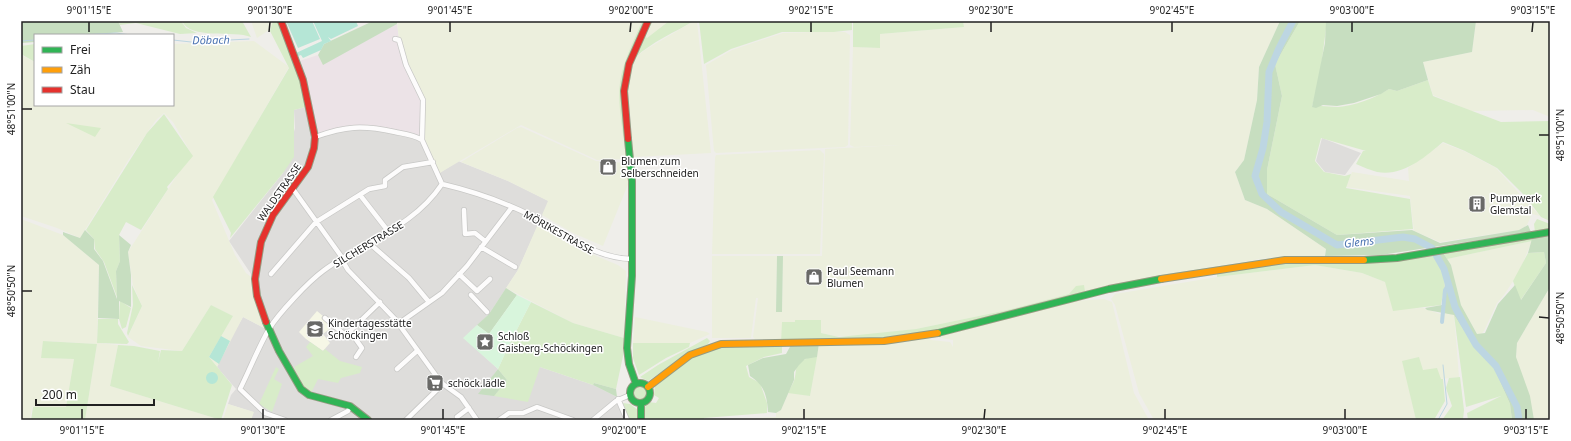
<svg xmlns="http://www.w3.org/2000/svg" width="1571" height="441" font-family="'Noto Sans',sans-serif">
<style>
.residential{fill:#dedddb}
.industrial{fill:#ece3e7}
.education{fill:#f6f7e6}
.farmland{fill:#ecefdd}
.grass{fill:#d8ecc9}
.forest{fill:#c7dec0}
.park{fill:#d8f5dc}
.pitch{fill:#b5e6d6}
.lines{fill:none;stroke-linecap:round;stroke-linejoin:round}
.stream{stroke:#bdd6e2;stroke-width:1}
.canal{stroke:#bdd6e2;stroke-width:4}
.river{stroke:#bdd6e2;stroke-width:7}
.street-casing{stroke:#c8c8c6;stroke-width:6}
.fast-casing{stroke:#959a81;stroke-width:8}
.slow-casing{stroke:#959a81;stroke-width:8}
.jam-casing{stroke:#959a81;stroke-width:8}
.street{stroke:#fdfcfc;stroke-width:4.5}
.fast{stroke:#30b455;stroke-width:6}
.slow{stroke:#ff9f0a;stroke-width:6}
.jam{stroke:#e5322d;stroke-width:6}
.ticks{fill:none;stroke:#212121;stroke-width:1.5}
.labels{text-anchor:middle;stroke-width:3;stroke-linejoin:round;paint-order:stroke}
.poi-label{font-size:10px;fill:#212121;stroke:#fff;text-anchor:start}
.street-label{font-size:10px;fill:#212121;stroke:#fff}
.water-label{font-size:11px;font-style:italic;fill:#4c74b2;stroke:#fff}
.neatline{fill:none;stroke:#212121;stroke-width:1.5}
.ticks-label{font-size:10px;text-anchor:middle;fill:#212121}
</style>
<rect width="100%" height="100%" fill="#efeeea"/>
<path class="residential" d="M 309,106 L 359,126 L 422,140 L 438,174 L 458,161 L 508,181 L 549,201 L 518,270 L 489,314 L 464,338 L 498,369 L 479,394 L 540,367 L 593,385 L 617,397 L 625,420 L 251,420 L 253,412 L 228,404 L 231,395 L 236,389 L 217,367 L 229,341 L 243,317 L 268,330 L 255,280 L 229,241 L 283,173 L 295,128 L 294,110 Z
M 1322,138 L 1361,153 L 1345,175 L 1325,172 L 1316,161 Z"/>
<path class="industrial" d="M 397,24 L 399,40 L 421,95 L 422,140 L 359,126 L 315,137 L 296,62 L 318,55 L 323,64 Z"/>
<path class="education" d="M 317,311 L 323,316 L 321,318 L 332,327 L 323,334 L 330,343 L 323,351 L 306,339 L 299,332 Z"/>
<path class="farmland" d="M 251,21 L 271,21 L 273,24 L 269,30 L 257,38 Z
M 397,21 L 642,21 L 628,55 L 620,82 L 620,103 L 626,159 L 597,160 L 521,125 L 438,174 L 422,140 L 423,100 L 413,80 L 399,40 Z
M 653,21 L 669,21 L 647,38 L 645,37 Z
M 694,21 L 697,21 L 711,153 L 634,157 L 628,91 L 630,74 L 635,58 L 645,50 Z
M 963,21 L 1280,21 L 1259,67 L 1257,100 L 1244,160 L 1235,172 L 1245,200 L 1267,209 L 1326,249 L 1325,256 L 1285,256 L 1260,259 L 1160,275 L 1085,291 L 1084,287 L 1069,294 L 1003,311 L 916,329 L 858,336 L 834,336 L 821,333 L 795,320 L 795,322 L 782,322 L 782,339 L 755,339 L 753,337 L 758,298 L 756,298 L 751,338 L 712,338 L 712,256 L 777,256 L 776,311 L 782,312 L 783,256 L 822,256 L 825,149 L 900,145 L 854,147 L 850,145 L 853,47 L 879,48 L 880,34 L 964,27 Z
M 1476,21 L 1550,21 L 1550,117 L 1533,110 L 1471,111 L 1433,95 L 1423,62 L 1472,52 Z
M 816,32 L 845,32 L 850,35 L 848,145 L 845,147 L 716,153 L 714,151 L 706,65 L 732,50 L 783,33 Z
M 254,41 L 289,67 L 212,200 L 235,255 L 246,273 L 255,280 L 268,330 L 243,317 L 217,367 L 209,357 L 233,316 L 211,305 L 182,351 L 141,346 L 128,337 L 142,306 L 133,285 L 128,252 L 179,172 L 192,155 L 173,122 L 164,113 L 156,120 L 129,159 L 80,238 L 57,228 L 21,216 L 21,55 L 35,62 L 35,105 L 173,105 L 173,44 Z
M 521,127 L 596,161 L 626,163 L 628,168 L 629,182 L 603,246 L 573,233 L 542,215 L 548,201 L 508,181 L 461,162 L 517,128 Z
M 1443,143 L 1466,152 L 1496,168 L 1540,216 L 1532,214 L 1527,225 L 1519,230 L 1440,242 L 1414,231 L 1410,196 L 1346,187 L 1352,172 L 1409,181 L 1408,168 Z
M 820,150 L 824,154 L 820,254 L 712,254 L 715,158 L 716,155 Z
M 21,219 L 63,235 L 99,265 L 97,343 L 118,345 L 110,386 L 221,420 L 85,420 L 97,344 L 44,341 L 41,358 L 74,359 L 66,407 L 32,407 L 30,420 L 21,420 Z
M 538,224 L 572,246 L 618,265 L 626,271 L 624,338 L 573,323 L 506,288 L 518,270 Z
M 1532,241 L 1519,272 L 1504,295 L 1497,303 L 1484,331 L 1481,334 L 1477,334 L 1461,305 L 1451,267 L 1447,259 Z
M 1315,265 L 1362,273 L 1385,282 L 1399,309 L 1423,308 L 1440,314 L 1448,313 L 1454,315 L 1459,377 L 1441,379 L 1403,361 L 1416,420 L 1154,420 L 1139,393 L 1115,305 L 1111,299 L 1115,294 L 1217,277 Z
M 1550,287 L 1550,420 L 1534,420 L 1516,357 L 1517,343 Z
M 1104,299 L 1112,302 L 1134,393 L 1149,420 L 722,420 L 776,417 L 776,413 L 781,410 L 789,392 L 810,396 L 819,343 L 924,336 L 931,340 L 950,342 L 953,347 L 953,340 L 934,337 L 1073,301 Z
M 635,317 L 707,332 L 710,334 L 690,343 L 633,343 Z
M 228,404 L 254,412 L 251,420 L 223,420 Z"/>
<path class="grass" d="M 118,21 L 181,21 L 186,28 L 197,33 L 180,34 L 136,23 L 120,25 Z
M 182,21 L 242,21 L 251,37 C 234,30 190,40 182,21 Z
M 273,21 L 279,21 L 303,80 L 309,106 L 294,110 L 294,157 L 283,173 L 230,238 L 231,233 L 213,197 L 289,68 L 270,31 Z
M 642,21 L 648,21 L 626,74 L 629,159 L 626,159 C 624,134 617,108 620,82 C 623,61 634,41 642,21 Z
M 650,21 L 653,21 L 645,36 L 647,38 L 669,21 L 694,21 C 677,31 650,43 636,57 C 621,74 632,135 634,157 L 647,158 L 633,157 L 626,97 L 628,74 Z
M 699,21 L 852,21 L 852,30 L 834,32 L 782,32 L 731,49 L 704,64 Z
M 853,21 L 963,21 L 964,27 L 880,34 L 880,48 L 853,47 Z
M 1300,21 L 1327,21 L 1320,75 L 1312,107 C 1322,105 1328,107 1338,107 C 1354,106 1375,98 1389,89 L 1397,91 L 1428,80 L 1433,96 L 1501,122 L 1550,121 L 1550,221 L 1541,217 L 1525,196 L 1497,168 L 1465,151 L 1443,142 C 1425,157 1403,177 1377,172 C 1370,170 1363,167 1356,164 L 1363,151 L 1366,151 L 1321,138 L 1315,161 L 1324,172 L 1345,176 L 1351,174 L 1346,188 L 1410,199 L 1413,229 L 1337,235 L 1267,194 L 1267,170 L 1282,96 L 1275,64 Z
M 35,44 L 35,62 L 21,54 L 21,46 Z
M 164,114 L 193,156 L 167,187 L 168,189 L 141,230 L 126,222 L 119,235 L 120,261 L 116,271 L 117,297 L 104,262 L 95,249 L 94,239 L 86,230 L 147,133 Z
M 66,123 L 101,128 L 95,137 Z
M 1537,219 L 1550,224 L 1550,229 L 1535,232 L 1534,224 Z
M 1533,235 L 1532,241 L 1447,259 L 1442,251 Z
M 1431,252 C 1448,275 1446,279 1441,305 L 1393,311 L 1385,282 L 1362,273 L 1315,265 L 1217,277 L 1217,272 L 1284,263 L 1373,260 Z
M 1544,252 L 1546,263 L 1520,301 L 1513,281 L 1528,253 Z
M 1285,256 L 1325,256 L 1325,259 L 1301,260 L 1161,278 L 983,322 L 884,341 L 781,343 L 782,322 L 795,322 L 795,320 L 821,320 L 821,333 L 839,337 L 916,329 L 1003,311 L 1069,294 L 1076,286 L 1084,285 L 1085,291 L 1160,275 Z
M 132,285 L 142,306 L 128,336 L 127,333 L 133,305 Z
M 120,301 L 131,308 L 126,327 L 122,329 L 119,319 Z
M 531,302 L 573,323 L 624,338 L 623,356 L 616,389 L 594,383 L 593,385 L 540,367 L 528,402 L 494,396 L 507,380 L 498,369 L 508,347 Z
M 211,305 L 233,316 L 209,357 L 232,385 L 221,420 L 110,386 L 118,345 L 134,346 L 160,351 L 158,362 L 161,350 L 182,351 Z
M 1454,315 L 1467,335 L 1494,368 L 1510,404 L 1512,420 L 1468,420 L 1467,413 L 1501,396 L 1466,407 Z
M 98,319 L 118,319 L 118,324 L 129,342 L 127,344 L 97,343 Z
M 707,338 L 710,341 L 708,344 L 680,359 L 648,381 L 640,377 L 658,365 Z
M 43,341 L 97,344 L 85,420 L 31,420 L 33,407 L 66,407 L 74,359 L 41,358 Z
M 310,342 L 323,351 L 325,349 L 340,361 L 362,367 L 360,373 L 341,378 L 338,383 L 318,379 L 311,393 L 303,388 L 294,367 L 313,356 L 306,347 Z
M 633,343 L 690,343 L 689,347 L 666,358 L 639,375 L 633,358 Z
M 782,345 L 782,353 L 764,357 L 746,366 L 749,377 L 760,383 L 767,403 L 767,413 L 704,418 L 704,420 L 645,420 L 645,407 L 649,402 L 656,403 L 659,398 L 654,395 L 655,386 L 691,357 L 720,346 Z
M 811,357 L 817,357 L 810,396 L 788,393 C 790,389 792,385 794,381 C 798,368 792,363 811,357 Z
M 1419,357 L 1423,370 L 1437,368 L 1441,379 L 1443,379 L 1445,401 L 1434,420 L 1416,420 L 1402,361 Z
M 276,367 L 279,369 L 274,379 L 282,384 L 272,412 L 259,404 Z
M 1460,377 L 1464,410 L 1463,420 L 1442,420 L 1452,406 L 1446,388 L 1449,378 Z
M632 393a8 8 0 1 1 16 0a8 8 0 1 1-16 0Z
M 623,403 L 630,404 L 638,410 L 638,420 L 629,420 Z"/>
<path class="forest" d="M 21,21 L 118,21 L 123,32 L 87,35 L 35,35 L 35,42 L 21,43 Z
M 373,21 L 397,21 L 397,24 L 323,65 L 318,55 L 324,44 Z
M 1280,21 L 1300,21 L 1275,64 L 1282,96 L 1267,170 L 1267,194 L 1337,235 L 1412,230 L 1440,243 L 1519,230 L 1528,225 L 1531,232 L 1381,255 L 1325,256 L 1326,249 L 1267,209 L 1245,200 L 1235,172 L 1244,160 L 1257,100 L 1259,67 Z
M 1326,21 L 1476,21 L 1472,52 L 1423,62 L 1428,80 L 1397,91 L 1389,89 L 1381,94 L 1354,103 L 1337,106 L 1323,105 L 1316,108 L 1312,107 L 1325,43 Z
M 85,230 L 94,239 L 94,249 L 103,261 L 117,299 L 116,271 L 120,261 L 119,235 L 131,245 L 128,252 L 131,275 L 131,307 L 119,301 L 119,319 L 98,318 L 99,265 L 63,235 L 63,232 L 80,238 Z
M 1550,232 L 1550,287 L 1517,343 L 1516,357 L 1530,396 L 1534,420 L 1512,420 L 1510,404 L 1494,368 L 1467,335 L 1454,315 L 1427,310 L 1425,308 L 1442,305 C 1446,279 1448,275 1431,252 L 1442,251 L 1451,265 L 1461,305 L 1477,334 L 1485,333 L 1498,304 L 1515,285 L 1521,300 L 1546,263 L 1544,252 L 1528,253 L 1533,235 Z
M 777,256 L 783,256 L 782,312 L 776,312 Z
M 506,288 L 517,295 L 489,334 L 477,325 L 489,314 Z
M 792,343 L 819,343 L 817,357 L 805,359 L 799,365 L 794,372 L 794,380 L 781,410 L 776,413 L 768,412 C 767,395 764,385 750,376 L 748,365 L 763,358 L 786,354 Z
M 498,369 L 507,380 L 494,396 L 478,394 Z
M 594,383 L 616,389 L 617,397 L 593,385 Z"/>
<path class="park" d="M 517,295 L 531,302 L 508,347 L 498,369 L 463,338 L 477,325 L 489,334 Z"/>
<path class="pitch" d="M 286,21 L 312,21 L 320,39 L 298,48 Z
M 313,21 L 356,21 L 358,26 L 331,39 L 328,37 L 331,41 L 324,44 L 321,50 L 303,58 L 301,55 L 298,56 L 296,53 L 322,41 Z
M 221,336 L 230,341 L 219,364 L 209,357 Z
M206 378a6 6 0 1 1 12 0a6 6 0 1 1-12 0Z"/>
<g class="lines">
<path class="stream" d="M 79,35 L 116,33 L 131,35
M 173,40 L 191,42 L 249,39
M 21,41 L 35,40
M 1438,420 L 1447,404 L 1443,365"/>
<path class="canal" d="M 1442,322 L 1445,290 L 1449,284"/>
<path class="river" d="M 1293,21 L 1279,48 L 1269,72 L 1267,122 L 1263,148 L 1255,176 L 1262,194 L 1281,212 L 1337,245 L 1403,237 L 1415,239 L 1432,248 L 1444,269 L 1455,307 L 1464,324 L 1476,345 L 1496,366 L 1517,407 L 1519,420"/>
<g class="street-casing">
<path id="street" d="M 395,39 L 399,40 L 406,65 L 423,100 L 422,140 L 442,184
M 315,137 C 346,126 362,125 395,132 C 405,134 414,135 422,140
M 442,184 C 472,191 504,202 532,216 C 566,233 592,258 632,259
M 293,189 L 341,256
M 360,195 L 388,231
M 464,210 L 465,234 L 475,233 L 485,241
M 369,243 L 409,278 L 429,302
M 481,247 L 515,267
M 342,260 L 348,270 L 395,319 L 437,377 L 443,384 L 461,397 L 477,420
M 271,274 L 316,222 L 369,189 L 385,186 L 385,180 L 403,167 L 433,162
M 459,274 L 477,291 L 490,279
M 471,295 L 487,312
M 325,318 L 344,334 L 350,331
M 398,324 L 442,293 L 467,266 L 512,207
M 356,357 L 362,348 L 350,331 L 380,302
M 397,369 L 417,351
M 618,399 L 627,420
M 457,417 L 469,408
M 285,420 L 265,413 L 240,389 C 250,369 258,348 269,329 C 279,313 308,282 323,271 C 364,240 412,229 442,184
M 331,420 L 348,411 L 350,406
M 406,420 L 443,384
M 499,420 L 509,413 L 523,413 L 537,407 L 573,420
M 593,420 L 616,401 L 630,395"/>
</g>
<g class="fast-casing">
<path id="fast" d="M 628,139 L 632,181 L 632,276 L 627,348 L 629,364 L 636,384
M 1364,260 L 1397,258 L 1550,232
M 266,322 L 279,351 L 301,389 L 309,395 L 350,406 L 368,420
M 938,333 L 1109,289 L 1161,279
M630 393a10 10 0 1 1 20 0a10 10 0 1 1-20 0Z
M 641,403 L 641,420"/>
</g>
<g class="slow-casing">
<path id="slow" d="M 1161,279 L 1285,260 L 1364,260
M 648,387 L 690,355 L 721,344 L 884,341 L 938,333"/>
</g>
<g class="jam-casing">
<path id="jam" d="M 628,139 L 624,91 L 629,64 L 648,21
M 266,322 L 257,296 L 255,279 L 261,242 L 273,215 L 308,167 L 314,148 L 315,137 L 303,80 L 281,21"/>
</g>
<use href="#street" class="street"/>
<use href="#fast" class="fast"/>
<use href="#slow" class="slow"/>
<use href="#jam" class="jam"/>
</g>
<path class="ticks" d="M 89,32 L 89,22M 269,32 L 270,22M 450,32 L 450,22M 630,32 L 631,22M 811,32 L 811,22M 991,32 L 991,22M 1172,32 L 1172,22M 1352,32 L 1352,22M 1532,32 L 1533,22M 22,109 L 32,109M 1539,135 L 1549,135M 22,291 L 32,291M 1539,317 L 1549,318M 82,419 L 82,409M 263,419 L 263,409M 443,419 L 443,409M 624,419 L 624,409M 804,419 L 804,409M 984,419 L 985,409M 1165,419 L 1165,409M 1345,419 L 1345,409M 1526,419 L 1526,409"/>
<defs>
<g id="shop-square" transform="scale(0.9)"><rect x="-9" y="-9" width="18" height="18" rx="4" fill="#696967" stroke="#fff"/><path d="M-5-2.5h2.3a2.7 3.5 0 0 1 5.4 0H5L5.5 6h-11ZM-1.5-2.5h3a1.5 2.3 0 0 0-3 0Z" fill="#fff"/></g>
<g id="building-square" transform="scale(0.9)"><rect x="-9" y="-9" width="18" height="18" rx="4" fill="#696967" stroke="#fff"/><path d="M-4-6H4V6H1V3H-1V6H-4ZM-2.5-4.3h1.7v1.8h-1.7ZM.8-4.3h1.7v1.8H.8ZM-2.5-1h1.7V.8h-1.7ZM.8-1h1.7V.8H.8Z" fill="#fff"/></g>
<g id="school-square" transform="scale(0.9)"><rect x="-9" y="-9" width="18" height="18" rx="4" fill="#696967" stroke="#fff"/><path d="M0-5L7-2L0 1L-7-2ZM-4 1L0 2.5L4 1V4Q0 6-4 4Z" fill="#fff"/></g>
<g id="sight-square" transform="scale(0.9)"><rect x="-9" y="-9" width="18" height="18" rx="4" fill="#696967" stroke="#fff"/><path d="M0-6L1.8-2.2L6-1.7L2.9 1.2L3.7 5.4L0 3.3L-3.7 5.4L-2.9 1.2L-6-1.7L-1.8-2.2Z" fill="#fff"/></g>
<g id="supermarket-square" transform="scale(0.9)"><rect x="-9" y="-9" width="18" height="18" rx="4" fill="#696967" stroke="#fff"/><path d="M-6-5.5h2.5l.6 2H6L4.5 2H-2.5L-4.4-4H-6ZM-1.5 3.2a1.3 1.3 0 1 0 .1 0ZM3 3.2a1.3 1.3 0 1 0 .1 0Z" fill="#fff"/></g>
</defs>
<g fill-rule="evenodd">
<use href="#shop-square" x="608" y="167"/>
<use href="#building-square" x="1477" y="204"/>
<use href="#shop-square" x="814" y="277"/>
<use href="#school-square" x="315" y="329"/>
<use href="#sight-square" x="485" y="342"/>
<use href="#supermarket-square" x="435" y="383"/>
</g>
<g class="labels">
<g class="poi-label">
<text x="621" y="165">Blumen zum<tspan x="621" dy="12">Selberschneiden</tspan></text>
<text x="1490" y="202">Pumpwerk<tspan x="1490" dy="12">Glemstal</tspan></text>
<text x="827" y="275">Paul Seemann<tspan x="827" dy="12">Blumen</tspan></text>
<text x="328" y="327">Kindertagesstätte<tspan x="328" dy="12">Schöckingen</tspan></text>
<text x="498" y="340">Schloß<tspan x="498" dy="12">Gaisberg-Schöckingen</tspan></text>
<text x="448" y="387">schöck.lädle</text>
</g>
<g class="street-label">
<text transform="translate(279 192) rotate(-55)" y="4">WALDSTRASSE</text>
<text transform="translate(559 232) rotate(29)" y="4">MÖRIKESTRASSE</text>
<text transform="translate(368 244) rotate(-31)" y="4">SILCHERSTRASSE</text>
</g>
<g class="water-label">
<text transform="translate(211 40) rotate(-1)" y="4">Döbach</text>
<text transform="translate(1359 242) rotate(-7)" y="4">Glems</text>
</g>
</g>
<rect width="1571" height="441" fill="none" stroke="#ffffff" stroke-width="44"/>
<rect x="34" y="34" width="140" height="72" fill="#ffffff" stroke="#a6a6a6"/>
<rect x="42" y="47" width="20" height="6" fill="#30b455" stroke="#a6a6a6"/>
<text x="70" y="54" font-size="12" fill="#212121">Frei</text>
<rect x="42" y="67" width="20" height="6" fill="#ff9f0a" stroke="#a6a6a6"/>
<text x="70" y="74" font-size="12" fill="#212121">Zäh</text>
<rect x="42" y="87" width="20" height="6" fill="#e5322d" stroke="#a6a6a6"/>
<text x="70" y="94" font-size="12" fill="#212121">Stau</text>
<path d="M36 399v6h118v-6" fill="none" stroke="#212121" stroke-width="2"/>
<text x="42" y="399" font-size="12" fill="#212121" stroke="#ffffff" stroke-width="3" paint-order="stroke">200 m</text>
<rect x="22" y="22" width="1527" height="397" class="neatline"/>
<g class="ticks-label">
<text x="89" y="14">9°01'15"E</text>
<text x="270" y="14">9°01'30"E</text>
<text x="450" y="14">9°01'45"E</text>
<text x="631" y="14">9°02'00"E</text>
<text x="811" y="14">9°02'15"E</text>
<text x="991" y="14">9°02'30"E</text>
<text x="1172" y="14">9°02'45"E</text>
<text x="1352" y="14">9°03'00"E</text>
<text x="1533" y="14">9°03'15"E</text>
<text transform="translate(11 109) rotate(-90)" y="4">48°51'00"N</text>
<text transform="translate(1560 135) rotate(-90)" y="4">48°51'00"N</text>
<text transform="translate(11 291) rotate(-90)" y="4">48°50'50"N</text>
<text transform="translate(1560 318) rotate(-90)" y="4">48°50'50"N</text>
<text x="82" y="434">9°01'15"E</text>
<text x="263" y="434">9°01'30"E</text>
<text x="443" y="434">9°01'45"E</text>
<text x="624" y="434">9°02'00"E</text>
<text x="804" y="434">9°02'15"E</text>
<text x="984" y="434">9°02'30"E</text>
<text x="1165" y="434">9°02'45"E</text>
<text x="1345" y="434">9°03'00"E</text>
<text x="1526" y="434">9°03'15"E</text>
</g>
</svg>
